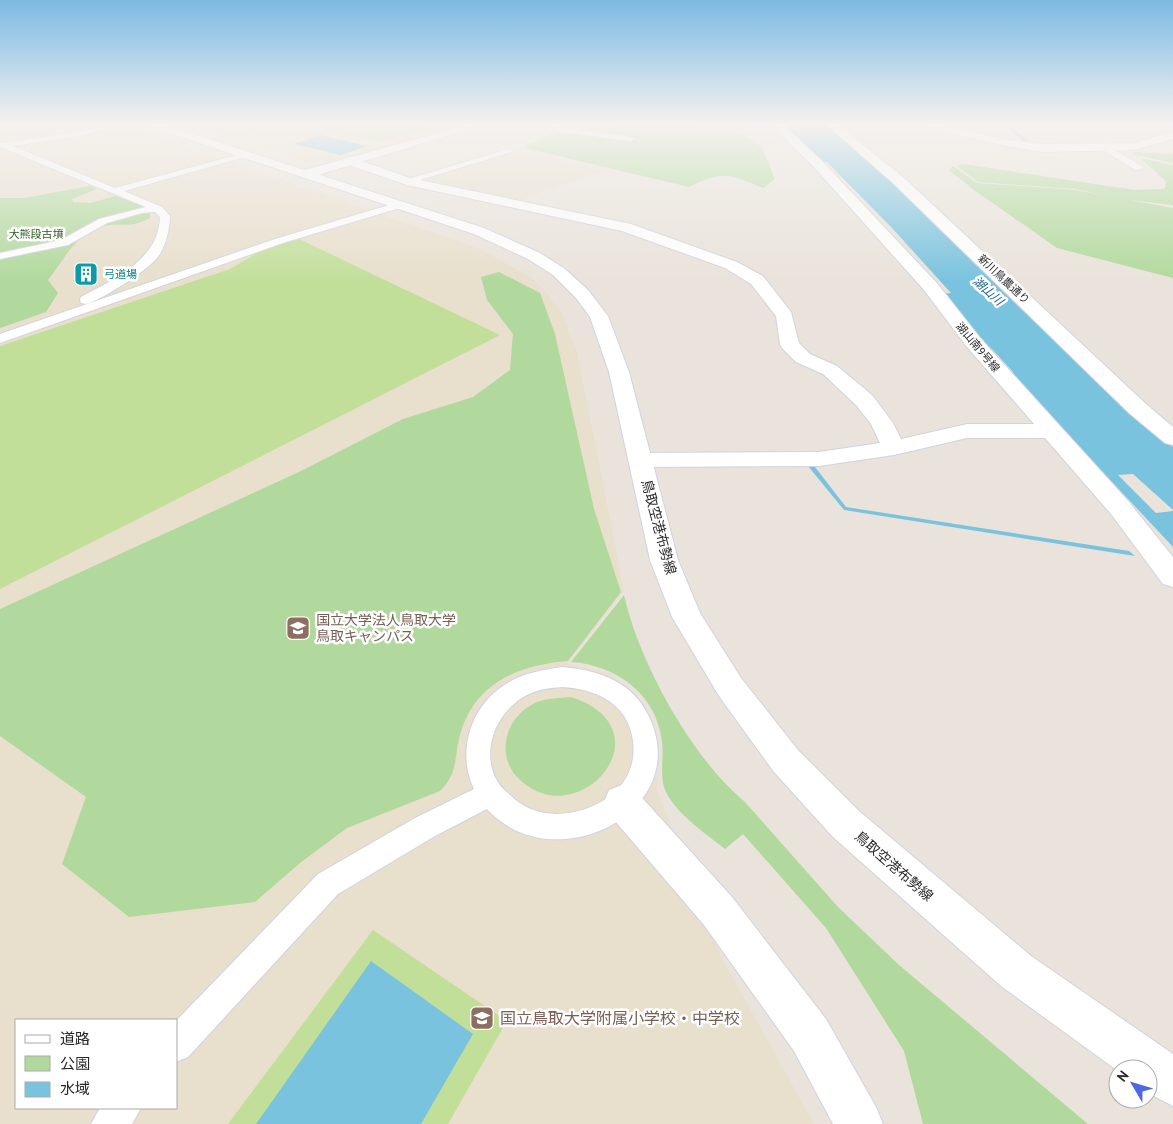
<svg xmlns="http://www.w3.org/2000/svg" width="1173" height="1124" font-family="'PT Sans','Noto Sans JP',sans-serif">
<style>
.education{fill:#e8dfcc;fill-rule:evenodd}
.green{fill:#b1d99d}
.pitch{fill:#c2df9a}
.water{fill:#7ac3df}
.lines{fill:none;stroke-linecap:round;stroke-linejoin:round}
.stream{fill:#7ac3df;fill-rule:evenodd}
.service-casing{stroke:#d0d3df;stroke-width:2}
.minor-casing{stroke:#d0d3df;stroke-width:2}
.tertiary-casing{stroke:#d0d3df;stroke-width:2}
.secondary-casing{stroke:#d0d3df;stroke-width:2}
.service{fill:#fff;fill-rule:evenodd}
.minor{fill:#fff;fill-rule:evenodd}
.tertiary{fill:#fff;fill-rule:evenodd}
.secondary{fill:#fff;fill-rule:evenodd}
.labels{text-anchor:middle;stroke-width:5;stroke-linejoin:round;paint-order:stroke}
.far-park-label{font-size:11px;fill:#2d5b22;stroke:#fff}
.far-culture-label{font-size:11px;fill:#0d838f;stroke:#fff;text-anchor:start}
.far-street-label{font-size:11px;fill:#282828;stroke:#fff}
.far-water-label{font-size:12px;font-style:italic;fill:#1d6287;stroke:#fff}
.street-label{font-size:14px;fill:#282828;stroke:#fff}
.education-label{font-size:14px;fill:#785e54;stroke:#fff;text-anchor:start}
.near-education-label{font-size:16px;fill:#785e54;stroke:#fff;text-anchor:start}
</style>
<rect width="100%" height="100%" fill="#e9e3db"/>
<path class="education" d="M 0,124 L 122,124 L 480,249 L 529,276 L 546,292 L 561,311 L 577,353 L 624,591 L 567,664 L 610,674 L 630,690 L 650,716 L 658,793 L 720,955 L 814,1124 L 0,1124 ZM 16,1020 L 176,1020 L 176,1108 L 16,1108 Z
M 187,124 L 467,124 L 334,161 L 304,161 Z
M 517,151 L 556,158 L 602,171 L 518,201 L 414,181 Z"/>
<path class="green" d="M 640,124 C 669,124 736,123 758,144 C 766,151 770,169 775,179 L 763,188 C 729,174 722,170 689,187 L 525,148 L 528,144 L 564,129 Z
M 1133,152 L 1173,154 L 1173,163 L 1135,155 Z
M 1140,158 L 1173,165 L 1173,205 L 1121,199 L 1075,189 L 978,182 L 957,166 L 963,164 L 1134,190 L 1165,189 L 1166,181 Z
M 953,166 L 977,183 L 1075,190 L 1173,208 L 1173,278 L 1057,248 L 974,190 L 949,170 Z
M 90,186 L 97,189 L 72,199 L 73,202 L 90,203 L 116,196 L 134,200 L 150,209 L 150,218 C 134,227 126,224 109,225 C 78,228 65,259 48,280 L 58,293 L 46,312 L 0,328 L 0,198 L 24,198 Z
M 499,272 L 540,293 L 555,334 L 594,509 L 621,592 L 568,661 C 517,665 472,684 459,739 C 454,760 458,773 440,791 L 347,828 L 300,863 L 255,902 L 129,917 L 62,864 L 86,797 L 0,736 L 0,609 L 299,472 L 403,419 L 473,397 L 510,370 L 513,334 L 487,300 L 481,277 Z
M 624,595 C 639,662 691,757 744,801 L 838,907 L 899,965 L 1088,1124 L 923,1124 L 904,1051 L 826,928 L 743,834 L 725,849 C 706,834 672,811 664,787 C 660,772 664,757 662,742 C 657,694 616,665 571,662 Z
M 571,697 C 672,730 576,839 517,777 C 494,752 508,714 537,702 C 548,698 559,698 571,697 Z"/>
<path class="pitch" d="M 302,124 L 442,124 L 379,142 Z
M 299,239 L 500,335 L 0,589 L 0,346 L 230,269 L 262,250 Z
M 373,930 L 507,1021 L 448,1124 L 228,1124 Z"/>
<path class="water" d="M 780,124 L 826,124 L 861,151 L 1173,447 L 1173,510 L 1133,474 L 1118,475 L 1156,513 L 1173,511 L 1173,547 L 1012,375 L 1013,372 L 992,349 L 988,350 L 942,294 L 951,293 L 892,228 L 827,162 L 821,162 Z
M 320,135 L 367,146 L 341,155 L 294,144 Z
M 808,466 L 815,467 L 846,507 L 1129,551 L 1135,556 L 844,510 Z
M 371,961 L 473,1034 L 421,1124 L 256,1124 Z"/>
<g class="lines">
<path class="stream" d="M 1003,124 L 1008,124 L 1033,144 L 1033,146 L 1029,146 Z"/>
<g class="service-casing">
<path id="service" d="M 113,124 L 126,124 L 74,137 L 13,146 L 115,188 L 248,152 L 252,155 L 124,191 L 162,207 L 170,216 C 170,227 166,244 160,254 C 152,268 102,300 86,304 L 81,303 L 80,300 L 81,297 C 114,279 159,260 160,217 L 155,212 L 142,213 L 107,223 L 68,245 L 0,259 L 0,253 L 61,240 L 99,219 L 146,207 L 0,147 L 0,143 L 74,133 Z
M 559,127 L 631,137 L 635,139 L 631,141 L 556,131 L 555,129 Z
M 1104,144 L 1142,166 L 1144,168 L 1136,170 L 1101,149 L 1100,147 Z
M 508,149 L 515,151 L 410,183 L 402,181 Z
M 399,202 L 404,205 L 403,207 L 283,243 L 0,343 L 0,334 L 275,239 Z
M 562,667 C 596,670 629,680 646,711 C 700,808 556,884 487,809 L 435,836 L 338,894 L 188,1057 L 176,1062 L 176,1021 L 318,874 L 415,818 L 474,789 C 456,752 471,705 506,684 C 522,673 544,670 562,667 ZM 562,687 C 596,689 628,703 633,741 C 636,764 627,783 609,797 C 578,818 536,822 509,794 C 503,789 498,784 495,777 C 481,746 499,708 529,694 C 539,689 551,688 562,687 Z
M 100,1108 L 141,1108 L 132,1124 L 91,1124 Z"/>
</g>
<g class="minor-casing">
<path id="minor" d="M 546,124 L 558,124 L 565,129 L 559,132 Z
M 771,124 L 782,124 L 821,160 L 936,282 L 981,339 L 1129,502 L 1173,557 L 1173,587 L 1163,584 L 1111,514 L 1045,438 L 967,438 L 894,455 L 819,466 L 642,467 L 634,465 L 630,460 L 634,455 L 642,453 L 819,452 L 880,443 L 871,424 L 856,405 L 823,374 L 796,362 L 783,349 L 780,345 L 776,316 L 751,284 L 725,268 L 622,231 L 407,185 L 346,164 L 344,161 L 350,157 L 410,178 L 631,224 L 737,262 L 763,276 L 791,312 L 799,343 L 810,354 L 837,366 L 872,395 L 893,423 L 901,439 L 967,424 L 1034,424 L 967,347 L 924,290 L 813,166 Z
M 826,124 L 837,124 L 903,177 L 1145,403 L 1173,427 L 1173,445 L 1165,443 L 1129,413 L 893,183 Z
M 918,124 L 936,124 L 1007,140 L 1044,144 L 1134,143 L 1173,132 L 1173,139 L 1134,150 L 1044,152 L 1007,146 L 919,126 Z
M 622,785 L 635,790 L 732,897 L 826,1019 L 876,1107 L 883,1124 L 833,1124 L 794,1051 L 704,925 L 609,814 L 604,802 L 609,790 Z"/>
</g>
<g class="tertiary-casing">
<path id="tertiary" d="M 471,124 L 487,124 L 311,177 L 306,178 L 300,174 L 301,171 Z"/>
</g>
<g class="secondary-casing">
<path id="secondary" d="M 147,124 L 162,124 L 484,228 L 540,253 L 565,269 L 588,290 L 608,316 L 629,372 L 678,560 L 700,613 L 741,678 L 798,750 L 859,811 L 1031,956 L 1173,1054 L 1173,1106 L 1148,1093 L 1148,1069 L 1118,1069 L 1118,1071 L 1001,986 L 833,837 L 774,772 L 719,696 L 672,617 L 650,560 L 609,372 L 590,317 L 576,298 L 553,275 L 528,259 L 474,234 L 148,126 Z"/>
</g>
<use href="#service" class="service"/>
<use href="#minor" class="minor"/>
<use href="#tertiary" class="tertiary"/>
<use href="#secondary" class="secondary"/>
</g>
<linearGradient id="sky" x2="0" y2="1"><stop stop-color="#7cbae4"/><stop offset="0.44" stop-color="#f5f2ef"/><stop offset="1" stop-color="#f5f2ef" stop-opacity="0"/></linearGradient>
<rect width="1173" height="281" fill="url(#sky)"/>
<defs>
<g id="building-square" transform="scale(1.25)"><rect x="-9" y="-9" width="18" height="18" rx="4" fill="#0f9aa8" stroke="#fff"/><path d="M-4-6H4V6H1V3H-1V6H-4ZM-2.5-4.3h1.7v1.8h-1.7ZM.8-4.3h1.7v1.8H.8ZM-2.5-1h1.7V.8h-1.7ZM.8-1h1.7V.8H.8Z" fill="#fff"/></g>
<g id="university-square" transform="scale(1.25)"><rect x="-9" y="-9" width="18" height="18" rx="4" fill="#8d6e63" stroke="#fff"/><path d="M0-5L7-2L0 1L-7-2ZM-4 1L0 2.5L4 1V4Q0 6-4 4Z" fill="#fff"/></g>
<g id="school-square" transform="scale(1.25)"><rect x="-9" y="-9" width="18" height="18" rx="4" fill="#8d6e63" stroke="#fff"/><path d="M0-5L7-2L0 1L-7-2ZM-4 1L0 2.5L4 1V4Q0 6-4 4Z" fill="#fff"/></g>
</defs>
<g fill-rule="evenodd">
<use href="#building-square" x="86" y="274"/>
<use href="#university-square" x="298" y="628"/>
<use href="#school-square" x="482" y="1018"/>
</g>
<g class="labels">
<g class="far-park-label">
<text x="36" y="238">大熊段古墳</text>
</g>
<g class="far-culture-label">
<text x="104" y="278">弓道場</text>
</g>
<g class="far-street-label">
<text transform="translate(1004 279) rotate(43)" y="4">新川鳥農通り</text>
<text transform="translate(978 347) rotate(50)" y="4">湖山南9号線</text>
</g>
<g class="far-water-label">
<text transform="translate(988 291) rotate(42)" y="4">湖山川</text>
</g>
<g class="street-label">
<text transform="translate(659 527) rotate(75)" y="5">鳥取空港布勢線</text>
<text transform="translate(894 866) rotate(41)" y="5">鳥取空港布勢線</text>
</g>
<g class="education-label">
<text x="316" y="625">国立大学法人鳥取大学<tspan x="316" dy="16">鳥取キャンパス</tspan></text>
</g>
<g class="near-education-label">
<text x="500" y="1024">国立鳥取大学附属小学校・中学校</text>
</g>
</g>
<rect x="15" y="1019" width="162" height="90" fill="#ffffff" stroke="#a9a9a9"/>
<rect x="25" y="1035" width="25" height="8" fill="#ffffff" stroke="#a9a9a9"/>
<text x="60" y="1044" font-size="15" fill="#282828">道路</text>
<rect x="25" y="1056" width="25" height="15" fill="#b1d99d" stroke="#a9a9a9"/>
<text x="60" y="1069" font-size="15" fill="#282828">公園</text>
<rect x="25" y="1082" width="25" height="15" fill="#7ac3df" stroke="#a9a9a9"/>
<text x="60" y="1094" font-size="15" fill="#282828">水域</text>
<g transform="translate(1133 1084) rotate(308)"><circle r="24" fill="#ffffff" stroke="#a9a9a9"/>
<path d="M0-4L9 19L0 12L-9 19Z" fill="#4d68e3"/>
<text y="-8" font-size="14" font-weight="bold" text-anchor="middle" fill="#282828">N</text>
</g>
</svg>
